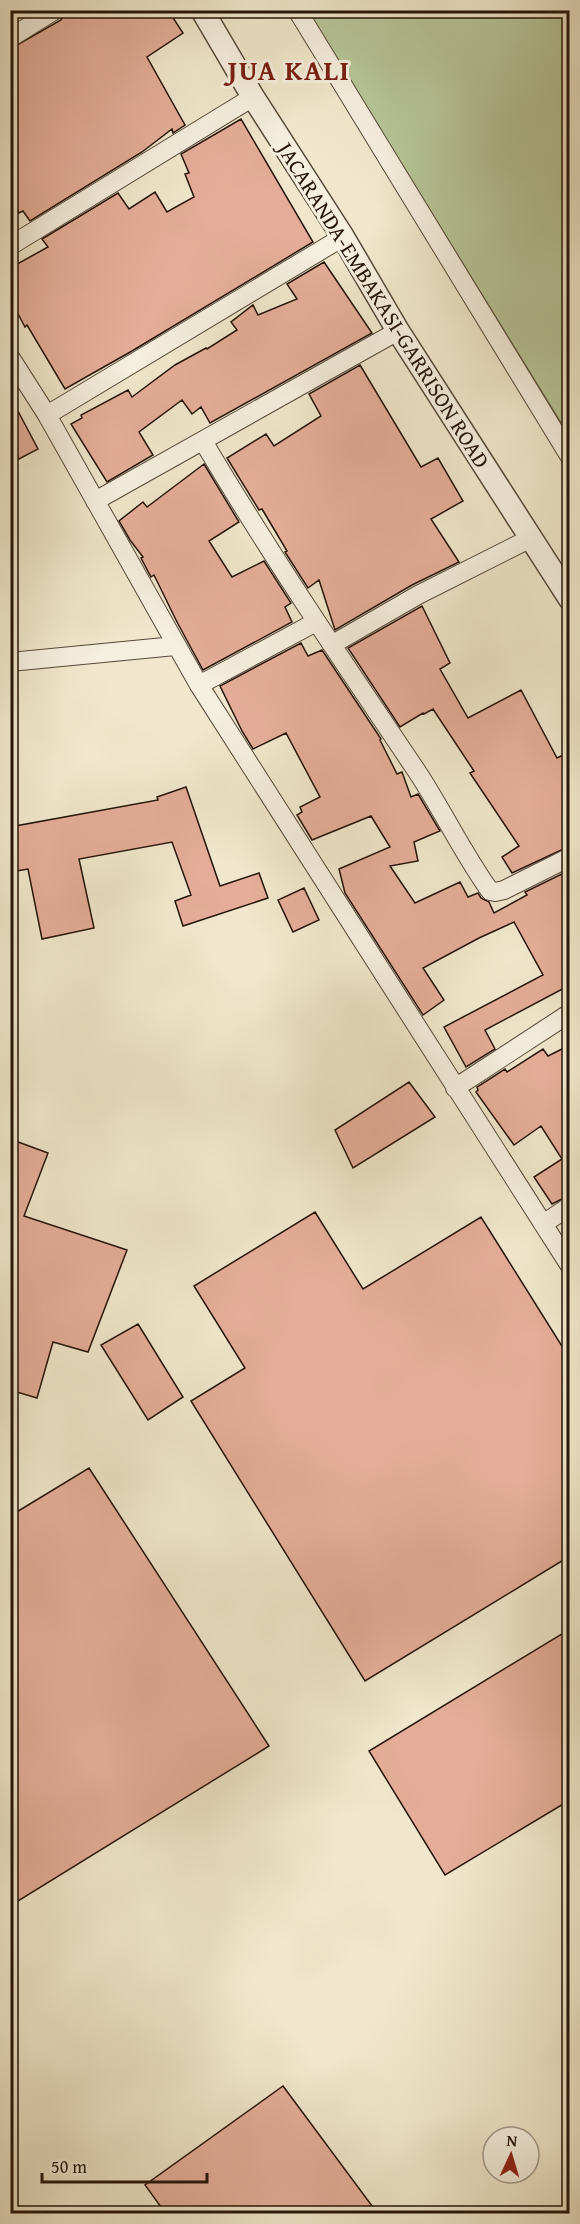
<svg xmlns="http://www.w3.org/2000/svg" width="580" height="2224" font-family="'Gentium Book Plus',serif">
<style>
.green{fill:#b7c699;stroke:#6e6d50;stroke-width:1.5}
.building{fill:#e5ad99;stroke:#241408;stroke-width:1.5}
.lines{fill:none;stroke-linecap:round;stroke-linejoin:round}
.minor-casing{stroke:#574939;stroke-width:20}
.tertiary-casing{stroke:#574939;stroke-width:25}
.minor{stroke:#f5efde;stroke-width:18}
.tertiary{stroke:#f5efde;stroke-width:22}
.labels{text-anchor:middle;stroke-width:6;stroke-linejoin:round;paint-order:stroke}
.street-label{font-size:22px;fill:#241408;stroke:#f5efde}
.district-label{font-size:28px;font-weight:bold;letter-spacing:1.5px;fill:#7a1f14;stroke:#f5efde}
</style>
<rect width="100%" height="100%" fill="#f0e7cc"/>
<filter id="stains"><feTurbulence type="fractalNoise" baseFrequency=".00333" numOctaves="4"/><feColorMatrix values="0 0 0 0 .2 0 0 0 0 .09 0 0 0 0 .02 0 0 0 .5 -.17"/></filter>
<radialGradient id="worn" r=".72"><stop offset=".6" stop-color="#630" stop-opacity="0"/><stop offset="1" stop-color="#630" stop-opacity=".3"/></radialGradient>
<path class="green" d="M 307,11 L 569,11 L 569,436 Z"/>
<path class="building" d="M 66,10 L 168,10 L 183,33 L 147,57 L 185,125 L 173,133 L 172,129 L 142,152 L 30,221 L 23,211 L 19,213 L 10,195 L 10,49 L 61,20 Z
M 241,119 L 313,242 L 132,351 L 65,389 L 27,325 L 25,327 L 17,312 L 10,316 L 10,268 L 48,247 L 42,239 L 118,193 L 129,209 L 155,192 L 167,212 L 194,197 L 185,174 L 189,173 L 181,154 Z
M 324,262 L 372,333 L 210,423 L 201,407 L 192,414 L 182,400 L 139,432 L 153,455 L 107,482 L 71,424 L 82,418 L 81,415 L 128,390 L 132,397 L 175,365 L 206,348 L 207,349 L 237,330 L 231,322 L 253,305 L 258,315 L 297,299 L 287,284 Z
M 360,365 L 421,467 L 438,458 L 463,501 L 431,519 L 459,562 L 412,585 L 335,630 L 319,580 L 308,588 L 285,552 L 287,551 L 262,509 L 259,510 L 227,458 L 266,434 L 274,446 L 321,416 L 309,394 Z
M 10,396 L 38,449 L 19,459 L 10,443 Z
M 204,464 L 239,522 L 209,541 L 232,577 L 264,561 L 291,603 L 285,607 L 292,622 L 203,670 L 177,622 L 154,575 L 151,577 L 141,558 L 143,557 L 130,540 L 119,521 L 143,502 L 147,507 Z
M 422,606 L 450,663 L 440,669 L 468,718 L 521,690 L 557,758 L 563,755 L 570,768 L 570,846 L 512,873 L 502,857 L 519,846 L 470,773 L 474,771 L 433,709 L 424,714 L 423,713 L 400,727 L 348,648 Z
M 301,643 L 308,656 L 322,650 L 381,739 L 380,740 L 397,774 L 402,772 L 411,797 L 418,794 L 440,831 L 414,842 L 418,861 L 390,866 L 415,903 L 460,882 L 468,897 L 478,893 L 481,898 L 489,902 L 494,913 L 527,895 L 525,892 L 570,870 L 570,985 L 485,1030 L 495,1049 L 466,1067 L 444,1027 L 543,975 L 514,922 L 479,938 L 423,968 L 444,1000 L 423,1015 L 345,893 L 339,869 L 390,847 L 371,816 L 312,840 L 297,815 L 302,812 L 300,807 L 320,797 L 286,733 L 253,749 L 242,731 L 220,686 Z
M 186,787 L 220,886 L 259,873 L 268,898 L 183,926 L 175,901 L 191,895 L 172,842 L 79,859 L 94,928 L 42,939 L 28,869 L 10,872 L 10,827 L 158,800 L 157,797 Z
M 304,888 L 319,920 L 293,932 L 278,900 Z
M 570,1045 L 570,1195 L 552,1204 L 534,1177 L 562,1159 L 541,1126 L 514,1145 L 476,1092 L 478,1090 L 477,1087 L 505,1069 L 507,1072 L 543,1049 L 548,1056 Z
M 409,1082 L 435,1117 L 353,1168 L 335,1130 Z
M 10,1139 L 48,1153 L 24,1216 L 127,1250 L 88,1352 L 53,1342 L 37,1398 L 10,1390 Z
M 315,1212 L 363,1289 L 481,1217 L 570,1359 L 570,1556 L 365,1681 L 191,1401 L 245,1368 L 194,1286 Z
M 138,1324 L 183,1397 L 148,1420 L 101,1345 Z
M 89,1468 L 269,1746 L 10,1906 L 10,1516 Z
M 570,1629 L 570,1800 L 445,1875 L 369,1751 Z
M 283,2086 L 378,2214 L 166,2214 L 145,2185 Z"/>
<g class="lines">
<g class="minor-casing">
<path id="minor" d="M 297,10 L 570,457
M 10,38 L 55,10
M 10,246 L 253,97
M 10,357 L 47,415 L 199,685 L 570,1266
M 47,415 L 343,237
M 203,441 C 270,554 343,662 416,770 C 442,809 462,852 490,891 L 495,892 L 504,890 L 570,857
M 95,501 L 398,331
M 333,644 L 418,595 L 531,538
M 10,662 L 175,646
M 199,685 L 316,622
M 455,1088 L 570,1013
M 543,1224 L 570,1206"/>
</g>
<g class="tertiary-casing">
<path id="tertiary" d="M 202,10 L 253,97 L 343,237 L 398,331 L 570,599"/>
</g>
<use href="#minor" class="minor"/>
<use href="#tertiary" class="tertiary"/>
</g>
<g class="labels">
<g class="street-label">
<text transform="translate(384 305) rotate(58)" y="8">JACARANDA-EMBAKASI-GARRISON ROAD</text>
</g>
<g class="district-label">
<text x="289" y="80">JUA KALI</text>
</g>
</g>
<rect width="580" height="2224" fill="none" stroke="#f0e7cc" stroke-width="36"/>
<rect x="12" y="12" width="556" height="2200" fill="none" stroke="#241408" stroke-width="3"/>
<rect x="18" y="18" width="544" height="2188" fill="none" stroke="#241408" stroke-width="1.5"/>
<g transform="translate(511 2155) rotate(4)"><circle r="28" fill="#f5efde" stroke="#a19788" stroke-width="1.5"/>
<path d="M0-4.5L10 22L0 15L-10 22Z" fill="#8f2418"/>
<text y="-9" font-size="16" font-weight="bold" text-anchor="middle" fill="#241408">N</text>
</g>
<path d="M42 2173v9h165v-9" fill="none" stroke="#241408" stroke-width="3"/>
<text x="51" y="2173" font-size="18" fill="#241408" stroke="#f5efde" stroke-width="4.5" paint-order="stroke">50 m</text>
<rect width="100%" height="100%" filter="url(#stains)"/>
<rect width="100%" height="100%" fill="url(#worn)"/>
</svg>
